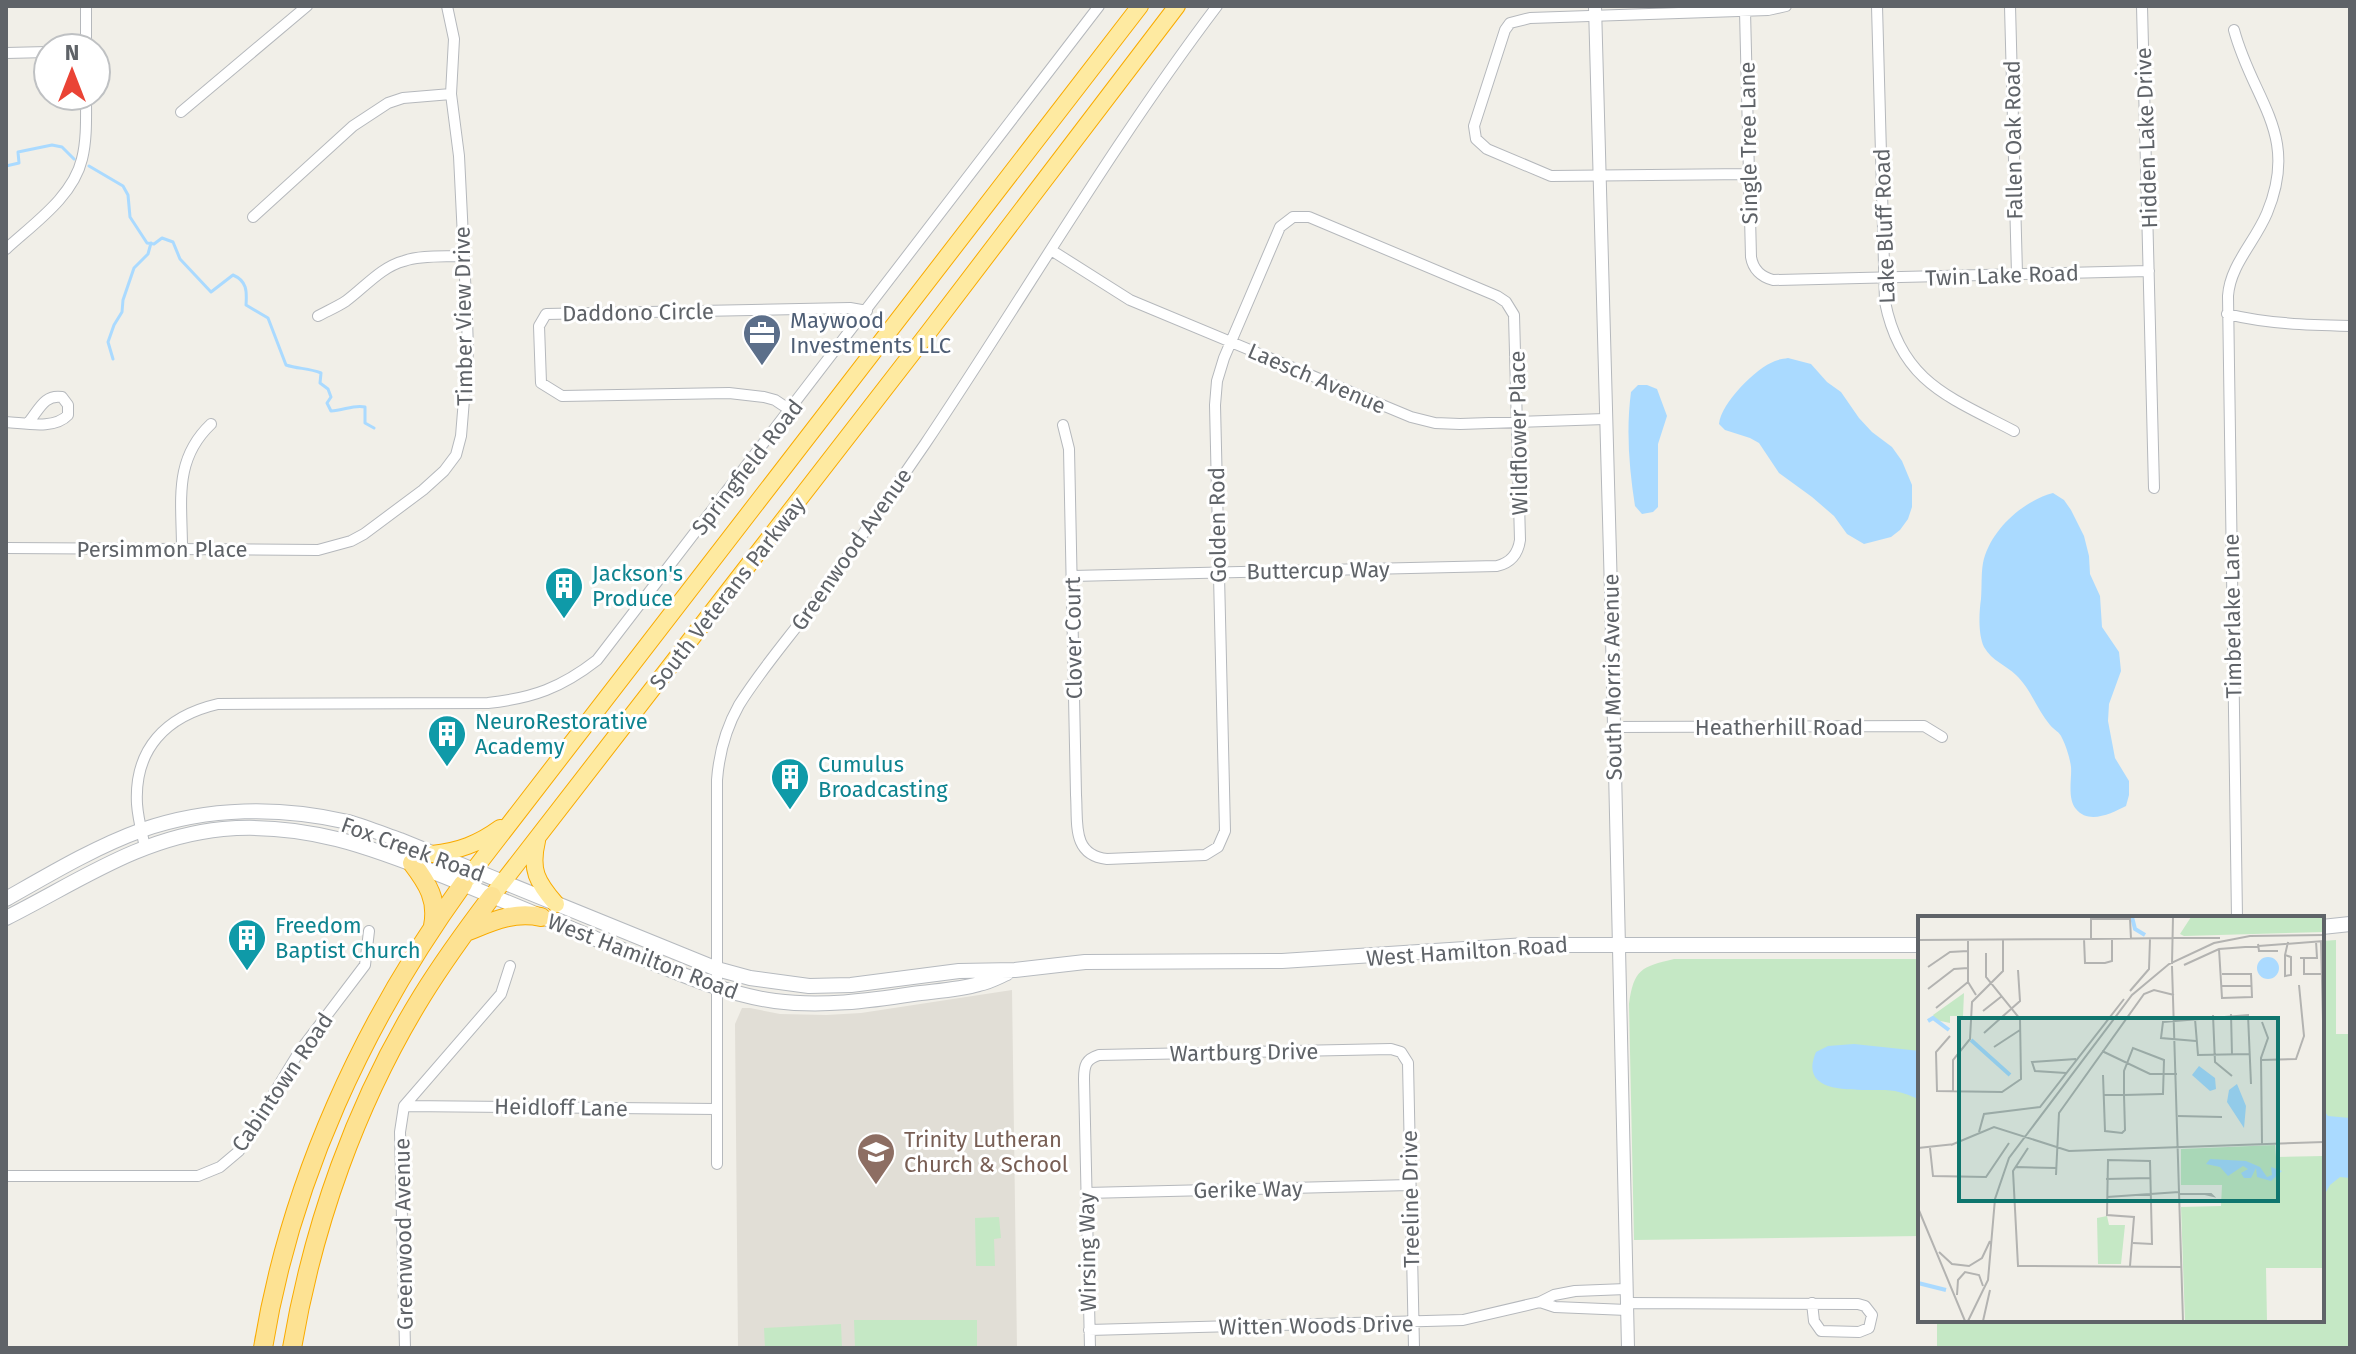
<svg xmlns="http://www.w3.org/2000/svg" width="2356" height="1354" font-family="'Fira Sans',sans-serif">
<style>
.education{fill:#e1ded6}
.green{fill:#c5e8c5}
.water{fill:#aadaff}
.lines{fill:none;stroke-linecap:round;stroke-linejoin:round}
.stream{stroke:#aadaff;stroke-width:3}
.minor-casing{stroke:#b5b8bc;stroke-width:12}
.tertiary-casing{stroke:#b5b8bc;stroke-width:14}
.secondary-casing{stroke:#b6babf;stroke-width:16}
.trunk-casing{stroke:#f9ab00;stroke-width:18}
.motorway-casing{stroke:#f9ab00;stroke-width:20}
.minor{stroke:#fff;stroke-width:10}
.tertiary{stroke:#fff;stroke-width:12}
.secondary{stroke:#fff;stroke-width:14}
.trunk{stroke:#feeaa1;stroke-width:16}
.motorway{stroke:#fde293;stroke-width:18}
.labels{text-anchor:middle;stroke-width:6;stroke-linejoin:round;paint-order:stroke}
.street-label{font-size:22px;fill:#5f6368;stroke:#fff}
.service-label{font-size:22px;fill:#4e5e75;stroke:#fff;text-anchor:start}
.culture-label{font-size:22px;fill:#0d838f;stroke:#fff;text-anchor:start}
.education-label{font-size:22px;fill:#785e54;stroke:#fff;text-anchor:start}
.inset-river{fill:none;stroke:#aadaff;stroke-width:4}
.inset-road{fill:none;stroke:#b3b3b1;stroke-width:2}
.view{fill:#0f766e;fill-opacity:0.15;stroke:#0f766e;stroke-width:4}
.inset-edge{fill:none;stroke:#5f6368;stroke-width:4}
</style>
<rect width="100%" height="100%" fill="#f1efe8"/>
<path class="education" d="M 1012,990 L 1017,1348 L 738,1348 L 735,1024 L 742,1008 L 750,1008 L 780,1014 L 826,1015 L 861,1013 Z"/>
<path class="green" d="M 2336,940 L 2336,1034 L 2350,1034 L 2350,1348 L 1937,1348 L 1937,1320 L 2322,1320 L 2322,941 Z
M 1674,959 L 1920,959 L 1920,1236 L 1634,1240 L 1629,1004 C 1634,969 1641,967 1674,959 Z
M 999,1217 L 1001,1238 L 994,1239 L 995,1266 L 976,1266 L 975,1218 Z
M 854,1320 L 977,1320 L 977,1348 L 855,1348 Z
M 841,1324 L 842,1348 L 765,1348 L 764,1328 Z"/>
<path class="water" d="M 1788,358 L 1811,364 L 1827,382 L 1841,392 L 1859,418 L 1872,432 L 1892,447 L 1902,461 L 1912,485 L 1912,507 L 1908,519 L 1900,530 L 1891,537 L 1864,544 L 1847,534 L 1834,516 L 1812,497 L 1779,473 L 1759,443 L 1750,438 L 1725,430 L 1719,424 C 1721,403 1756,368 1775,361 C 1779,359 1784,359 1788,358 Z
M 1638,385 L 1647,385 L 1657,389 L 1667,416 L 1658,444 L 1658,507 L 1653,512 L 1642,514 L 1635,506 C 1629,468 1626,430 1631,392 Z
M 2053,493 L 2064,500 L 2071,510 L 2084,536 L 2089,556 L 2090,574 L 2100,596 L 2102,627 L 2119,652 L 2121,671 L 2109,704 L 2108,721 L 2115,758 L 2129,781 L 2129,795 L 2126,806 C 2112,813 2089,825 2076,809 C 2067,798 2072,779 2071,767 C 2070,758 2066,746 2062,738 C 2060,732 2054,730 2050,725 C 2037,710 2031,689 2016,675 C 2006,665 1992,661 1984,647 C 1978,634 1979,613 1981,599 C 1982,587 1981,574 1983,563 C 1990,530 2023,501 2053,493 Z
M 1854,1044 L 1920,1051 L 1920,1100 C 1912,1096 1904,1093 1895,1091 C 1870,1087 1795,1101 1816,1052 L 1828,1046 Z
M 2322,1108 L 2328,1116 L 2350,1118 L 2350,1178 L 2340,1177 L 2330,1185 L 2322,1199 Z"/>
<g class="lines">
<path class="stream" d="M 6,166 L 19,163 L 18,152 L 52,145 L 62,147 L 74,159
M 89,166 L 123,186 L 128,195 L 130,217 L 147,243 L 154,244 L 162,238 L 173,242 L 180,259 L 211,292 L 233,275 C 247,281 247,291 246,305 L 268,318 L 286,365 C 298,369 309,368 321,373 L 320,383 L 328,389 L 331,397 L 327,403 L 331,411 C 343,411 354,404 365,407 L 365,423 L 374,428
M 113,359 L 108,342 L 114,325 L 122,312 L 123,300 L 134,268 L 148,254 L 151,243"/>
<g class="minor-casing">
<path id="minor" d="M 86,6 L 86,48
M 1877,6 L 1885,302 C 1901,382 1949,397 2014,431
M 2010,6 L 2017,274
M 2142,6 L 2154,488
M 1745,11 L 1751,257 C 1753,269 1761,277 1773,280 L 2149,271
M 2234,30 C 2253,101 2300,134 2267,213 C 2255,242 2230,265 2228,296 L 2237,918
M 6,53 L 48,52
M 181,112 L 307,6
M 1749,174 L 1551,176 L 1487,149 L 1476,139 L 1474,126 L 1505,30 L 1510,23 L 1530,18 L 1768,10 L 1786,6
M 253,217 L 353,126 L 388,103 L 403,98 L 451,94
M 6,249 C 33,224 73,197 82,159 C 87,139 86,117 86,96
M 1051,250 L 1130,300 L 1411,417 L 1435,423 L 1460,424 L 1605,419
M 2227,314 C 2268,324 2308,325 2350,326
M 318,316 C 327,311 337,307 346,301 C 365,287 381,267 404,261 C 422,255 444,257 462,256
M 790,410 L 775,400 L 764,397 L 729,393 L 562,396 L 541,383 L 539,326 L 546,314 L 850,308 L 867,311
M 6,422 C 25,423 54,430 68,415 L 68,405 L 62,397 C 44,394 39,410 28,423
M 1063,425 L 1069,449 L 1076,795 C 1078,822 1071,855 1107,859 L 1205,855 L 1218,847 L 1225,831 L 1215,405 L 1217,381 L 1224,358 L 1280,227 L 1293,217 L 1309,217 L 1497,296 L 1506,302 L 1514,315 L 1520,540 C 1518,554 1510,563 1497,566 L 1072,576
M 6,548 L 318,550 L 351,541 L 364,534 L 423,490 L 444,471 L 456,455 L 461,436 L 468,351 L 467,319 L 459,156 L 451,94 L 454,39 L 447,6
M 182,549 C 182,501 173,460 211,424
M 1614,727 L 1924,726 L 1942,737
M 145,847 C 142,833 138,819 137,804 C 134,749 166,716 218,704 L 488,703 C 533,698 561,688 597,660 L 1099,6
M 404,1106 L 717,1109
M 717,1164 L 717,780 C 719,754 726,728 739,705 C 760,671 787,640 811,608 C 850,554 887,499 925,444 C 1023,298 1111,146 1217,6
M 6,1176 L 198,1176 L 220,1167 L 239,1151 L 299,1052 L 365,965 L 369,931
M 1086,1193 L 1410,1185
M 1540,1302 L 1555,1307 L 1627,1310
M 1627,1303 L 1858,1304 L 1865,1306 L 1872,1315 L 1869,1328 L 1859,1332 L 1821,1331 L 1814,1321 L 1812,1303
M 1089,1330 L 1463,1320 L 1540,1302 L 1554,1295 L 1575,1291 L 1626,1289
M 405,1348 L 400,1132 L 404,1106 L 501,994 L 510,966
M 1090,1348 L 1084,1079 C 1084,1065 1086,1059 1099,1055 L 1391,1049 L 1401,1052 L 1408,1063 L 1414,1348"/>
</g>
<g class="tertiary-casing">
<path id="tertiary" d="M 1595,6 L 1611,592 L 1628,1348"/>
</g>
<g class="secondary-casing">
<path id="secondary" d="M 6,899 C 50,874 95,847 142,830 C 208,807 280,806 348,822 C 365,827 383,834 400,840 L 717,969 L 750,978 L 809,986 L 851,985 L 959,971 L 1015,970 L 1085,962 L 1282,961 L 1526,945 L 1920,945
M 6,918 C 78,882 140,837 223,829 C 305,822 371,847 446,877 C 506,902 566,927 625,951 C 673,971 723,994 775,1001 C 821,1007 868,1001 913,994 C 935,991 958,990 979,984 C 989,982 998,977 1007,973
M 2322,927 L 2350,924"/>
</g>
<g class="trunk-casing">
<path id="trunk" d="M 537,841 C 530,870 537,882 556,904
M 432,854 C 459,851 478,844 500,828
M 463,884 L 1140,6
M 492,896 L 928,333 L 1177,6"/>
</g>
<g class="motorway-casing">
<path id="motorway" d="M 412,863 C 428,884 438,900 433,926
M 466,932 C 491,922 513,911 541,917
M 263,1348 C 290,1181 364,1021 463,884
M 292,1348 C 313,1225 356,1103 422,996 C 443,962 467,929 492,896"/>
</g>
<use href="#minor" class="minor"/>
<use href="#tertiary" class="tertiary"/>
<use href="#secondary" class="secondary"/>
<use href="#trunk" class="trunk"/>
<use href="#motorway" class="motorway"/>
</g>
<defs>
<g id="office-pin" transform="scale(2)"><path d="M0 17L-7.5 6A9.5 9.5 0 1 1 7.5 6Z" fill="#5c6f8a" stroke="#fff"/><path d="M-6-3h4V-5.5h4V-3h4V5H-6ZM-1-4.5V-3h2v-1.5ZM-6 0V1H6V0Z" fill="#fff"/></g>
<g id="building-pin" transform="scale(2)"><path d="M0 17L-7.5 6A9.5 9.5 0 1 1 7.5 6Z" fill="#0f9aa8" stroke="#fff"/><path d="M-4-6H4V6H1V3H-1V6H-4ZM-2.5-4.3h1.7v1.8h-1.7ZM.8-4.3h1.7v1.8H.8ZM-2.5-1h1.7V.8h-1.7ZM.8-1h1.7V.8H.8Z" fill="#fff"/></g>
<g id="school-pin" transform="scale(2)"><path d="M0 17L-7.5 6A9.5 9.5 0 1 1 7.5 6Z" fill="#8d6e63" stroke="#fff"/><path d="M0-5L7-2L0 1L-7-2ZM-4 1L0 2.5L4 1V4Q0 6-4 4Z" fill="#fff"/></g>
</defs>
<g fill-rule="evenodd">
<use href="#office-pin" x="762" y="333"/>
<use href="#building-pin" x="564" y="586"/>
<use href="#building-pin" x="447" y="734"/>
<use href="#building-pin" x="790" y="777"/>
<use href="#building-pin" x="247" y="938"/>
<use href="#school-pin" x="876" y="1152"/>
</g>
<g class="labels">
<g class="street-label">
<text transform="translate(2146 138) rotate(-92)" y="8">Hidden Lake Drive</text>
<text transform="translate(2013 140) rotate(-91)" y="8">Fallen Oak Road</text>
<text transform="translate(1748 143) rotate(-91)" y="8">Single Tree Lane</text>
<text transform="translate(1884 226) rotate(-92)" y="8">Lake Bluff Road</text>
<text transform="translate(2002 275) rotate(-2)" y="8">Twin Lake Road</text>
<text transform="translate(638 312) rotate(-1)" y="8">Daddono Circle</text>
<text transform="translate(463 316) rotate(-91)" y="8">Timber View Drive</text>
<text transform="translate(1317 378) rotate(23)" y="8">Laesch Avenue</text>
<text transform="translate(1518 433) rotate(-91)" y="8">Wildflower Place</text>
<text transform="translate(747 467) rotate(-52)" y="8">Springfield Road</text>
<text transform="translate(1217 525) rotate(-91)" y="8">Golden Rod</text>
<text x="162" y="557">Persimmon Place</text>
<text transform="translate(851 549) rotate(-55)" y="8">Greenwood Avenue</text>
<text transform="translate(1318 570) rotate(-1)" y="8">Buttercup Way</text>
<text transform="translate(727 593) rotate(-52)" y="8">South Veterans Parkway</text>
<text transform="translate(2232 616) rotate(-91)" y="8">Timberlake Lane</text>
<text transform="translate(1073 638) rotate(-91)" y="8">Clover Court</text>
<text transform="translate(1612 677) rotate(-91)" y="8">South Morris Avenue</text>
<text x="1779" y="735">Heatherhill Road</text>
<text transform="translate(413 849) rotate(20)" y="8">Fox Creek Road</text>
<text transform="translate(1467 951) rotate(-4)" y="8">West Hamilton Road</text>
<text transform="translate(643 956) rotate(21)" y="8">West Hamilton Road</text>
<text transform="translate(1244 1052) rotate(-1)" y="8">Wartburg Drive</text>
<text transform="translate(282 1082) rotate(-56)" y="8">Cabintown Road</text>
<text transform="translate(561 1107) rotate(1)" y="8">Heidloff Lane</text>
<text transform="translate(1248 1189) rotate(-1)" y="8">Gerike Way</text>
<text transform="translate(1410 1199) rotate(-91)" y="8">Treeline Drive</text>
<text transform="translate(403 1234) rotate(-91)" y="8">Greenwood Avenue</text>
<text transform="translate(1087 1252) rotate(-91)" y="8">Wirsing Way</text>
<text transform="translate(1316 1325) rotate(-1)" y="8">Witten Woods Drive</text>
</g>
<g class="service-label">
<text x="790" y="328">Maywood<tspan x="790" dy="25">Investments LLC</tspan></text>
</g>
<g class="culture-label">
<text x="592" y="581">Jackson's<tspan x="592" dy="25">Produce</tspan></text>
<text x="475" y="729">NeuroRestorative<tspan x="475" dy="25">Academy</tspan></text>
<text x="818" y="772">Cumulus<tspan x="818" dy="25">Broadcasting</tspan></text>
<text x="275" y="933">Freedom<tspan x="275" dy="25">Baptist Church</tspan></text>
</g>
<g class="education-label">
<text x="904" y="1147">Trinity Lutheran<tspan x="904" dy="25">Church &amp; School</tspan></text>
</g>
</g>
<g transform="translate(1918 916)">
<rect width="406" height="406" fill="#f1efe8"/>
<path d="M 273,1 L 406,1 L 406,16 L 266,20 L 262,18 ZM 46,77 L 45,100 L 32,100 L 32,107 L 18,104 L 15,99 ZM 357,229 L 358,241 L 406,240 L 406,352 L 348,352 L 349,405 L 267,405 L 263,291 L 303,290 L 304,269 L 263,269 L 263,233 ZM 189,300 L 191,309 L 207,309 L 203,348 L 180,348 L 179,302 Z" fill="#c5e8c5"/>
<path d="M339 52a11 11 0 1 1 22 0a11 11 0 1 1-22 0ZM 281,150 L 297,162 L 298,173 L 292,175 L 274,159 ZM 319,168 L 328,190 L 326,212 L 309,186 L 311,174 ZM 292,243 L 328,245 L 342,251 L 349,261 L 354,259 L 353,251 L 364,255 L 353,265 L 339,261 L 338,252 L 333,262 L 326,262 L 323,257 L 330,253 L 325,250 L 310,260 L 302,251 L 288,248 Z" fill="#aadaff"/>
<path class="inset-river" d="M 214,1 L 217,13 L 227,19M 10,105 L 15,102 L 31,114M 53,124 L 92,159M 0,367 L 28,374"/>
<path class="inset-road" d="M 173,3 L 212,3 L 213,23M 254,22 L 302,22M 166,23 L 167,47 L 187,47 L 194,45 L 194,23M 173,23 L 254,22M 0,24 L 173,23 L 173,1M 50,24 L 50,66 L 58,79M 403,25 L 406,144M 340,28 L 341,35 L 360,35M 301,33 L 304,82 L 334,81 L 333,58 L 304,58M 367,39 L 373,41 L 373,59 L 367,60 L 367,39 L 370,26M 382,42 L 399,42 L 398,25M 386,42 L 386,58 L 404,58M 254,48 L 255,1M 266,49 L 301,33 L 406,25M 254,50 L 265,405M 10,51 L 32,36 L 50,35M 304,70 L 334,70M 10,73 L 36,53 L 50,52M 212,75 L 231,53 L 232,23M 18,92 L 50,66M 65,95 L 84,80M 313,98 L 314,139M 295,99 L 297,146 L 314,160M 277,103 L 280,139 L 332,138M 344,106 L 350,122 L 343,142 L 344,228M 66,117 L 102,85 L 100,54M 32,120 L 18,136 L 19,175 L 84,176 L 103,163 L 102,103 L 68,61 L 68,37M 278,125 L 243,122 L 245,106 L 330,99 L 333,168M 76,131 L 102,114M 184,135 L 232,158 L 259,158M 343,144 L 378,143 L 386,120 L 381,69M 148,157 L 117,155 L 114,146 L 158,143M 185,159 L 187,215 L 204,217 L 207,214 L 206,179 L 206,155 L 215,132 L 246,144 L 245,178 L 244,178 L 206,179 L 186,179M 35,176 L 35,144 L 52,123 L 54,86 L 85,55 L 85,24M 260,200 L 304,201M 61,216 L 66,198 L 122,191 L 206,83M 33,229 L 76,211 L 151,235 L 406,226M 0,232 L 37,228M 12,232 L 15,260 L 68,261 L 91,227M 110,232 L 95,255 L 100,350 L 264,351M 97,251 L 138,252M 138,259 L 141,197 L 226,78 L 236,74 L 256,79M 188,263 L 232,262M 261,278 L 293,278 L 295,280 L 287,278M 189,281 L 261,276M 0,292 L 47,405M 21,336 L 34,348 L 51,350 L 64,342 L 72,325M 212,350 L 216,301 L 189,299 L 190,244 L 232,245 L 234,328 L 215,327M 39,379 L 40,364 L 47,356 L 61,359 L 65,370M 50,405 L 70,364 L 77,283 L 91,242 L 214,79 L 251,48 L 296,27 L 332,20 L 406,19M 65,405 L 72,374"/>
<path class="view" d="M 41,102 L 360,102 L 360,285 L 41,285 Z"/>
<rect width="406" height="406" class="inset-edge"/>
</g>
<rect width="2356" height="1354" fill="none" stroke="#5f6368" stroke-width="16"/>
<g transform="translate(72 72)"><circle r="38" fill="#ffffff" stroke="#bfc1c3" stroke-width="2"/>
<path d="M0-6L14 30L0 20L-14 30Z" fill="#ea4335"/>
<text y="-12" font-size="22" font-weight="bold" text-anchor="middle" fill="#5f6368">N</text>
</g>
</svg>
